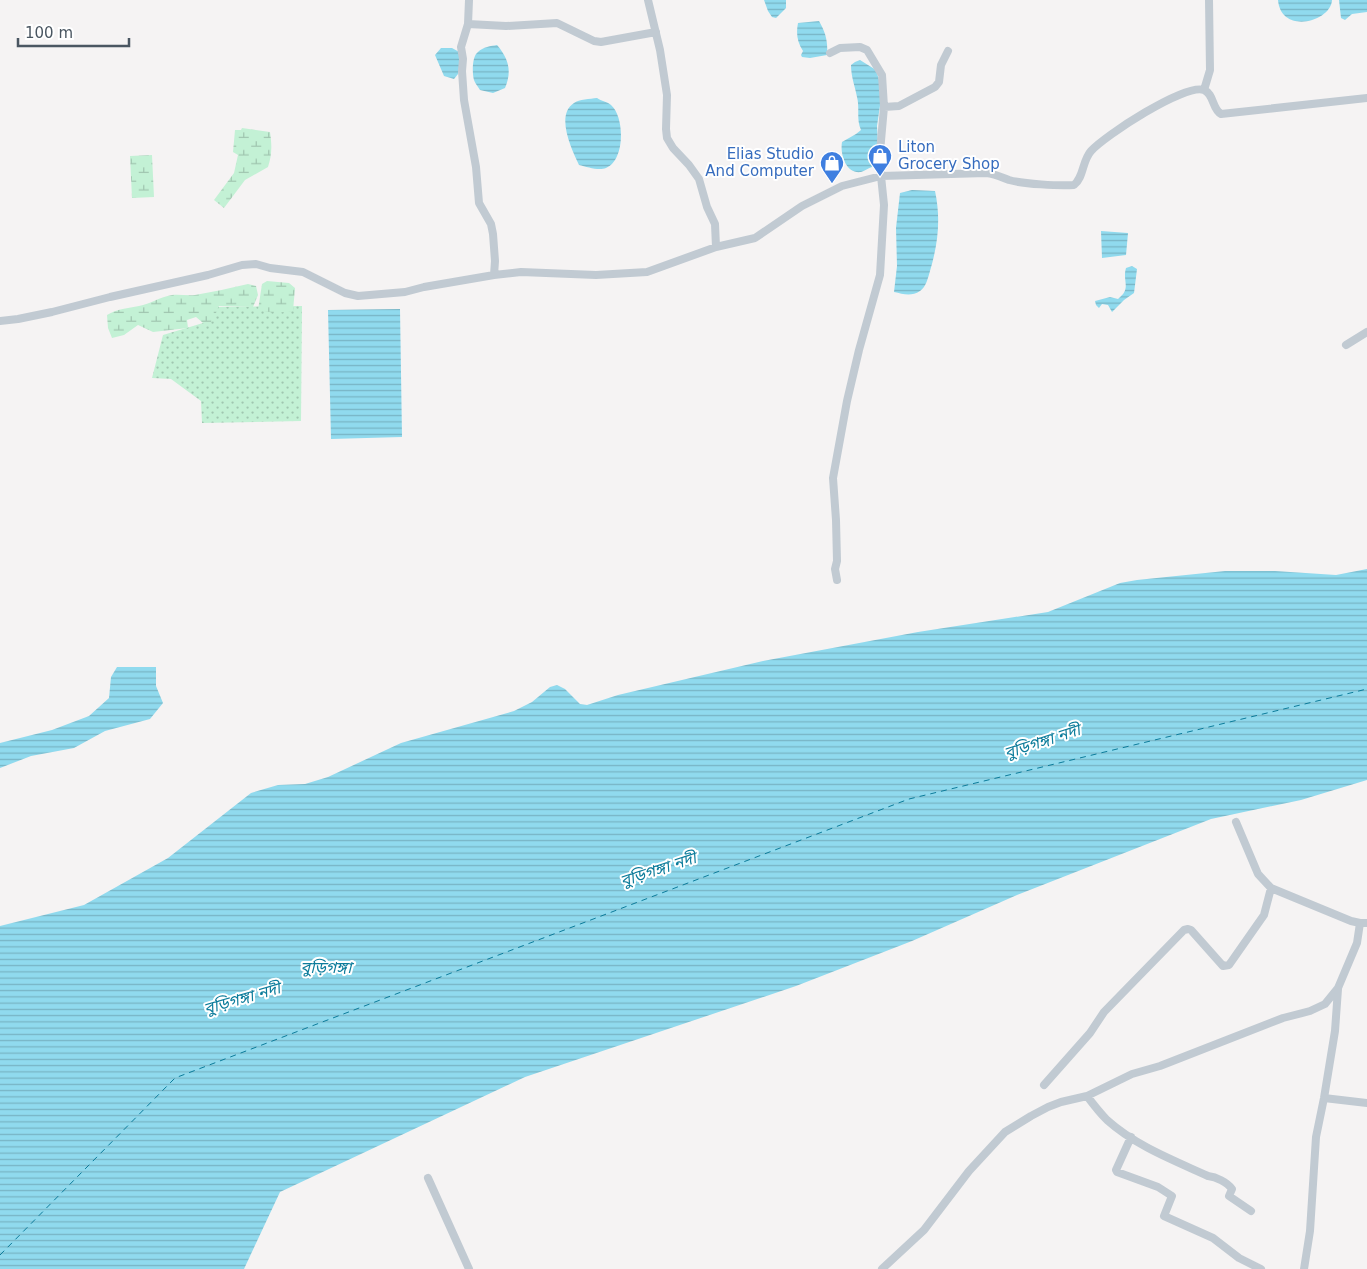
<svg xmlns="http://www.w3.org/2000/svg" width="1367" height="1269" font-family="'DejaVu Sans','Noto Sans Bengali',sans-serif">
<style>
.grass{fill:url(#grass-dots)}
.wetland{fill:url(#wetland-marsh)}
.water{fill:url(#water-rules)}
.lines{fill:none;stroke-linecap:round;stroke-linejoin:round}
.ferry{stroke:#0c7c9b;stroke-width:1;stroke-dasharray:6 5;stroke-linecap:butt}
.minor{stroke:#c1cad2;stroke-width:8}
.labels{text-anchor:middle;stroke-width:4;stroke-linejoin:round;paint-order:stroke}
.shop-label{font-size:15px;fill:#366cbe;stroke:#fff;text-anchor:start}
.water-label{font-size:16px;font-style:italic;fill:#0c7c9b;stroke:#fff}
</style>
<defs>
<pattern id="grass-dots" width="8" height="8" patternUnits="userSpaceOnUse" patternTransform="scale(1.25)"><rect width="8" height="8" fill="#c3f1d5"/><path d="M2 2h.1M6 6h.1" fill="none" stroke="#a0c6b0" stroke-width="1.8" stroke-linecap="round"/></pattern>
<pattern id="wetland-marsh" width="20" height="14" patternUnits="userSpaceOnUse" patternTransform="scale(1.25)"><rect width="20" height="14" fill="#c3f1d5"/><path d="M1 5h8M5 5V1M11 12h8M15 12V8" fill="none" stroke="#a0c6b0"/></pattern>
<pattern id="water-rules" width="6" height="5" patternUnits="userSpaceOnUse" patternTransform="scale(1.25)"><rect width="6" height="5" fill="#90daee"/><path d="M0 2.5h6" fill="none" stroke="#78b4c4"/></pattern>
</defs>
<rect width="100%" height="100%" fill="#f5f3f3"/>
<path class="grass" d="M 302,306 L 301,421 L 202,423 L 201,401 L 171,379 L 152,378 L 163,335 L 203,323 L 212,307 Z"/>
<path class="wetland" d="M 242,128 L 270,132 C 272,145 272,155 268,167 L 245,180 L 224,208 L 214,200 L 234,173 L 238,155 L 233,152 L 235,130 L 241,130 Z
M 152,155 L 154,197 L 132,198 L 130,156 Z
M 267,281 L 289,283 L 295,288 L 293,311 L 275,313 L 258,310 L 262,284 Z
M 248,284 L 256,286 L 258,295 L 253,307 L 219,306 L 212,322 L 203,323 L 196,317 L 187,320 L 188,328 L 153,332 L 138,325 L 124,335 L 112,338 L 108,328 L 107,315 C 117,309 128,308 139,306 C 150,304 160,297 172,295 C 180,294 187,296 195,295 C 213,292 230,288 248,284 Z"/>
<path class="water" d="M 764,0 L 786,0 L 786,8 L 776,18 L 772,17 L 768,11 Z
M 1278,0 L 1332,0 C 1331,22 1281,35 1278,0 Z
M 1339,0 L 1367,0 L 1367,12 L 1352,14 L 1345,20 L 1341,18 Z
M 819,21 C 826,33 828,42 827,55 L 810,58 L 802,57 L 801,55 L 803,51 C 797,42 796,33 798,23 Z
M 497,45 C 509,59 512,71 505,88 L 493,93 L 480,90 C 478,87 475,83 474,80 C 472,73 472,56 478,52 C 483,47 491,46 497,45 Z
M 441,48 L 452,48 L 461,53 L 458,74 L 454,79 L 444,76 L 435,55 Z
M 860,60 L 876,70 L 880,83 L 881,99 L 877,126 L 878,142 L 873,164 L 872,167 C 869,168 864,171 861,172 C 845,174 840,153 842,142 L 856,134 L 861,130 C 856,119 860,109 857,97 C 855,86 851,77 851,65 L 855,62 Z
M 597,98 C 601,101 608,102 611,105 C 625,117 625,161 606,168 C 599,171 587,167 579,165 C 572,150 555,115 574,103 C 579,99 590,99 597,98 Z
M 912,190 L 935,191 C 941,219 938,244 930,271 C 928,278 926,287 920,291 C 911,297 903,294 894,292 L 897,266 L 896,228 L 900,193 Z
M 1101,231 L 1128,233 L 1126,255 L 1102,258 Z
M 1132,266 L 1137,269 L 1134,293 L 1124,300 L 1112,312 L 1108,305 L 1102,304 L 1099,308 L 1096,305 L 1095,301 L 1110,297 L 1118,299 C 1132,288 1122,282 1126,268 Z
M 400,309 L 402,437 L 331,439 L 328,310 Z
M 1367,569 L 1367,780 L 1301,800 L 1211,819 L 1017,895 L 912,941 L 796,986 L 525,1077 L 280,1192 L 244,1269 L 0,1269 L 0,926 L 84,905 L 168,858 L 251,793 L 278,785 L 305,784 L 328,777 L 401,743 L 514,711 L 532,702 L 550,687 L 557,685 L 565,689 L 580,704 L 587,705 L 618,695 L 763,661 L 918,632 L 1048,612 L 1120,583 L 1137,580 L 1225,571 L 1275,571 L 1336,575 Z
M 117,667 L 156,667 L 156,686 L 163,703 L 150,719 L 105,731 L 74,748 L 31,756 L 0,768 L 0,743 L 52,730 L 89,716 L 109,698 L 111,677 Z"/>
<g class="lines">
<path class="ferry" d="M 0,1255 L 175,1078 L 909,799 L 1367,689"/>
<path class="minor" d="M 648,0 L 660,50 L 667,95 L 666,129 L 667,138 L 673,148 L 689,165 L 699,179 L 707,207 L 715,224 L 716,247
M 468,24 L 469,0
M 830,53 L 840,48 L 860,47 L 867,50 L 882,75 L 884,107 L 880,152 L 881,176 L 884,205 L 880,275 L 859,350 L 847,401 L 833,478 L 836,520 L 837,561 L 835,569 L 837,580
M 1204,90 L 1210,70 L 1209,0
M 884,107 L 899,106 L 935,87 L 939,82 L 941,65 L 948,51
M 494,275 L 495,261 L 493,234 L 491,224 L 479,203 L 476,167 L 464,100 L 462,71 L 463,59 L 461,47 L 468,24 L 506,26 L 557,23 L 594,41 L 601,42 L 656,32
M 0,321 L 18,319 L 52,312 L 110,297 L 208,275 L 242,265 L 256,264 L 270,268 L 303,272 L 345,293 L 358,296 L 405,292 L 424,287 L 494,275 L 521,272 L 596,275 L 647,272 L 716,247 L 755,238 L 802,206 L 842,186 L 881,176 L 986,173 C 995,174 1001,177 1009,180 C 1023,184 1059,186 1074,185 C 1084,177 1082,161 1091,151 C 1104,136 1185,83 1204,90 C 1214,94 1212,109 1221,114 L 1367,98
M 1346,345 L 1367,332
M 1236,822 L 1258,874 L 1271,888 L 1351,921 L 1360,923
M 1044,1085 L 1090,1033 L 1104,1012 L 1184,930 L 1188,929 L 1191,930 L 1223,966 L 1229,965 L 1264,915 L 1271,888
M 1087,1096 C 1093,1104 1100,1113 1107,1120 C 1136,1146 1173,1160 1208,1176 C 1216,1177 1227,1182 1232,1189 L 1229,1196 L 1251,1211
M 1324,1098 L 1367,1103
M 1131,1137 L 1116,1170 L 1117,1172 L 1158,1187 L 1172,1196 L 1164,1216 L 1213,1238 L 1239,1258 L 1261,1269
M 428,1178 L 469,1269
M 882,1269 L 924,1230 L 969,1171 L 1005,1132 L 1031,1116 L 1048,1107 L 1061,1102 L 1087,1096 L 1132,1074 L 1160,1066 L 1283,1018 L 1310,1011 L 1325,1004 L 1338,988 L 1357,943 L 1360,923 L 1367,923
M 1304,1269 L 1310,1231 L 1316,1137 L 1324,1098 L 1335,1031 L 1338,989"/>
</g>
<defs>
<g id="shop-pin" transform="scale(1.25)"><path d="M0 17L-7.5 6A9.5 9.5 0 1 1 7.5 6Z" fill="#3f7fe0" stroke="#fff"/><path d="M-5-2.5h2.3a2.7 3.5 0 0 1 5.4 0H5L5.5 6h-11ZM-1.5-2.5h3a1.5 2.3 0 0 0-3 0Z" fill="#fff"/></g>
</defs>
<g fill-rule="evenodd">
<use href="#shop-pin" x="880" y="156"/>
<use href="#shop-pin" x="832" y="163"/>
</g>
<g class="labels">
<g class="shop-label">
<text x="898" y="152">Liton<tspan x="898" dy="17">Grocery Shop</tspan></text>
<text x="814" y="159" text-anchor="end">Elias Studio<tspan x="814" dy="17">And Computer</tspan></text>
</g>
<g class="water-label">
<text transform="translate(1042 741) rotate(-18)" y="6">বুড়িগঙ্গা নদী</text>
<text transform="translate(658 869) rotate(-18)" y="6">বুড়িগঙ্গা নদী</text>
<text x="326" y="973">বুড়িগঙ্গা</text>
<text transform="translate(242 998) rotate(-16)" y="6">বুড়িগঙ্গা নদী</text>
</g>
</g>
<path d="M18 38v8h111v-8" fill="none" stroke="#4a5661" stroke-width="2.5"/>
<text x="25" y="38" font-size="15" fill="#4a5661" stroke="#ffffff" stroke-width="4" paint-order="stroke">100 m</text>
</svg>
